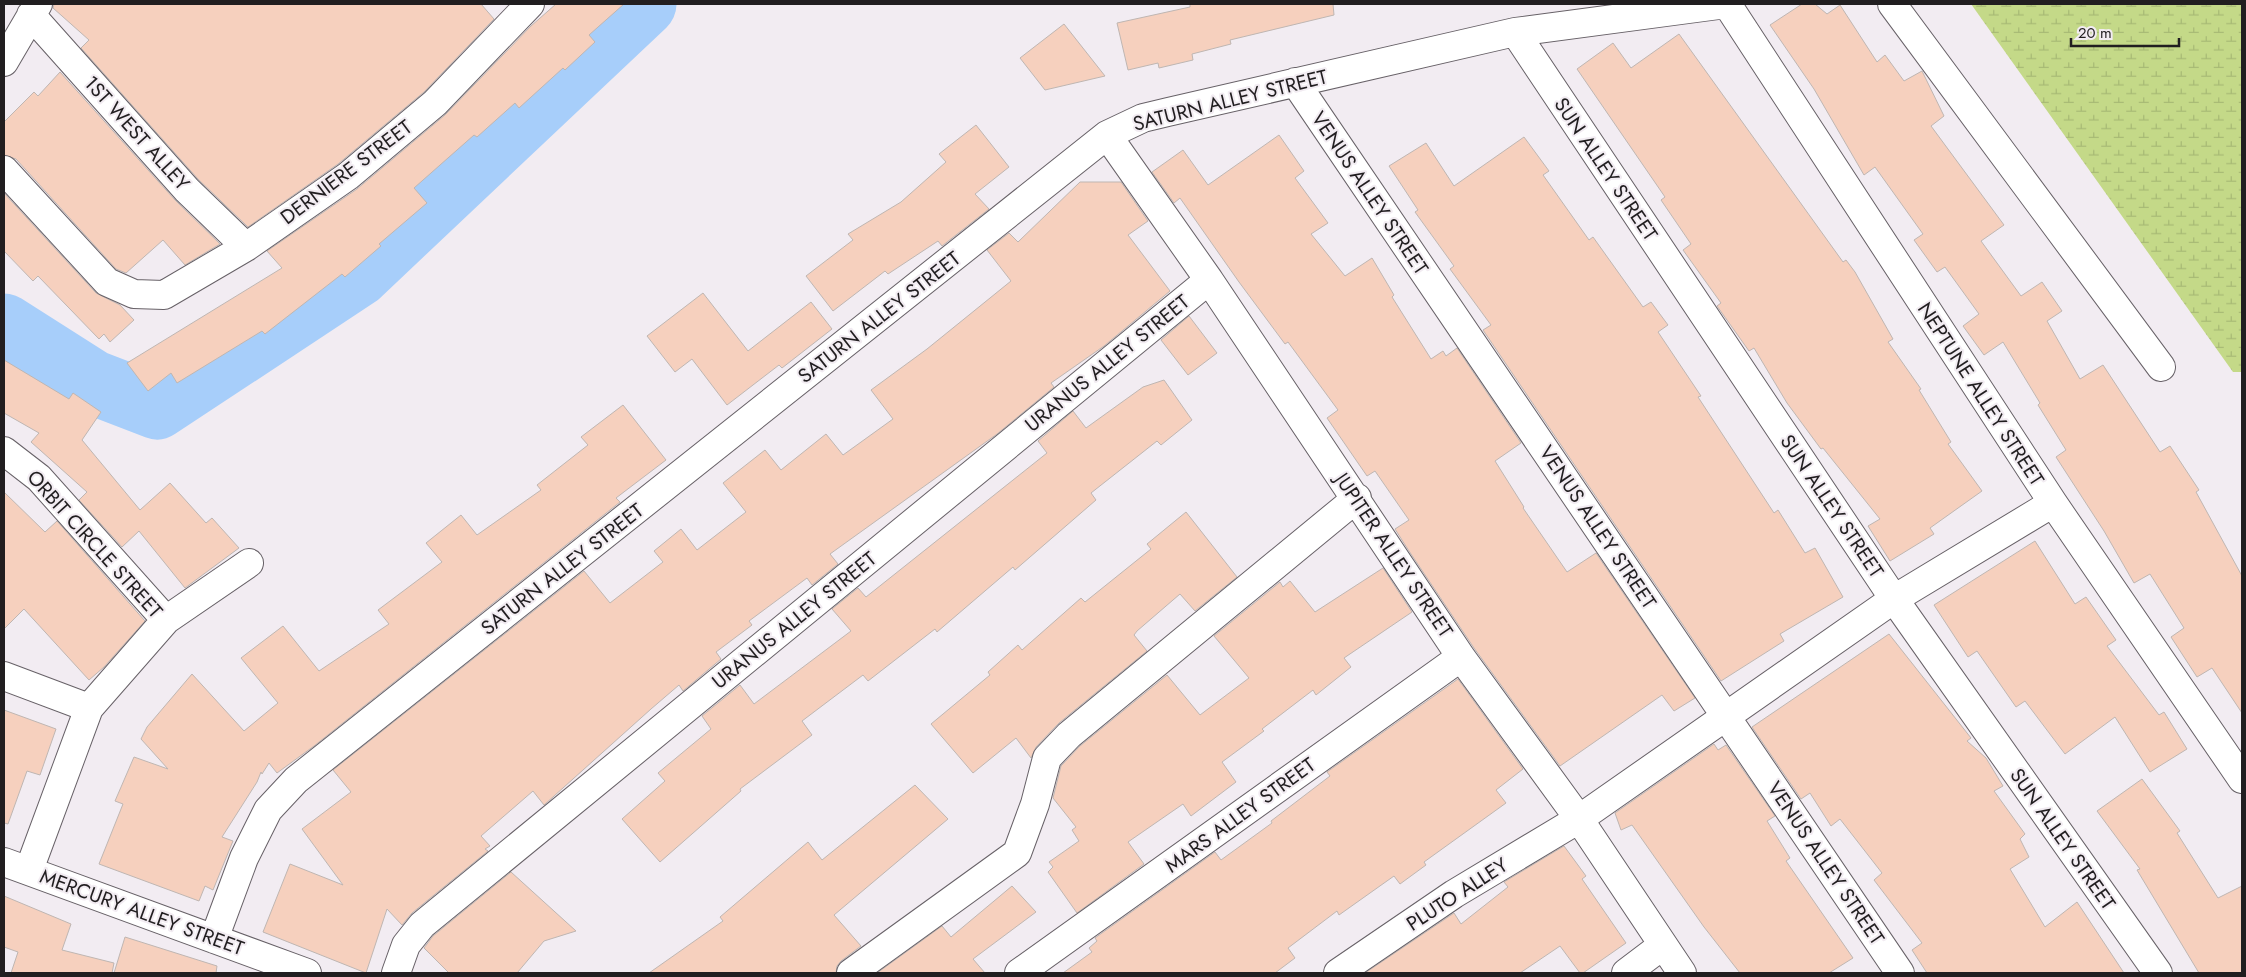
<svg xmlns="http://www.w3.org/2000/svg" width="2246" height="977" font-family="Jost,sans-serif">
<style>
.wetland{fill:url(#wetland-marsh)}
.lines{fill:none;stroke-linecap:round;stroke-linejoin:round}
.river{stroke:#a7cefa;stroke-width:65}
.building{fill:#f6d0be;stroke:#bfb6b2}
.street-casing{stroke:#676167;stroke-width:30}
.street{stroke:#fff;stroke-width:28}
.labels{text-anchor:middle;stroke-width:4;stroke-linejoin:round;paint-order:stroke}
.street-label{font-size:20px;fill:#211e20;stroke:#f2ecf2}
</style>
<defs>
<pattern id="wetland-marsh" width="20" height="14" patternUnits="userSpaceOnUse" patternTransform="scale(1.25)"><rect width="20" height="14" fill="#c4d988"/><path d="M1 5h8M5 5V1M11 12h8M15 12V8" fill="none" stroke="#a8ba75"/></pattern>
</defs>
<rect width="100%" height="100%" fill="#f2ecf2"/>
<path class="wetland" d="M 1971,4 L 2242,4 L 2242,372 L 2233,372 Z"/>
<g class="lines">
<path class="river" d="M 4,326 L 92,382 L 157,407 L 357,275 L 644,4"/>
</g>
<path class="building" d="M 54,4 L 481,4 L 494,19 L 424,92 L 338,164 L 248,227 L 198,179 L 81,48 L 89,40 L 53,8 Z
M 556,4 L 624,4 L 589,35 L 595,42 L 565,70 L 563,68 L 519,108 L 515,103 L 477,137 L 474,135 L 414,188 L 427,203 L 379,244 L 381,246 L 345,277 L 342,274 L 265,334 L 262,331 L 177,383 L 171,373 L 148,391 L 127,363 L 282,268 L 267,251 L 357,189 L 445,115 L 531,26 Z
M 1190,4 L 1333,4 L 1334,15 L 1230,40 L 1231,44 L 1192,54 L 1193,60 L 1159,68 L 1158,63 L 1128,70 L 1117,23 L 1190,7 Z
M 1802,4 L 1815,4 L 1827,14 L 1840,5 L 1877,62 L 1885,55 L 1904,81 L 1922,71 L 1944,116 L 1931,126 L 2004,225 L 1981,241 L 2021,296 L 2042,282 L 2062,311 L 2047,321 L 2080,379 L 2103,365 L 2160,452 L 2170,446 L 2199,490 L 2196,492 L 2242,576 L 2242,713 L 2212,668 L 2197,677 L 2171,637 L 2184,628 L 2150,574 L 2134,583 L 2104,531 L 2056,457 L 2066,450 L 2038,405 L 2040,403 L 2003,342 L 1984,355 L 1963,326 L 1979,314 L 1945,267 L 1937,272 L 1914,240 L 1923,234 L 1875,167 L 1864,175 L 1814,89 L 1770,25 Z
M 1064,24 L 1105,76 L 1045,90 L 1020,58 Z
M 1679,34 L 1843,262 L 1846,260 L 1855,272 L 1893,339 L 1888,342 L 1921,389 L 1919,390 L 1951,442 L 1948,444 L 1982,491 L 1930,528 L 1934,534 L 1890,561 L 1868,526 L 1880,519 L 1823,448 L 1821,449 L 1787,403 L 1754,348 L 1749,351 L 1717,306 L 1721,303 L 1683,250 L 1691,244 L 1661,200 L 1665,197 L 1577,69 L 1613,43 L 1631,68 Z
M 60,72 L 175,200 L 220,244 L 185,265 L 163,240 L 126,273 L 116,269 L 16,159 L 4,155 L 4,122 L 34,92 L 38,96 Z
M 976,125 L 1009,167 L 975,194 L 989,209 L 942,246 L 938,241 L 888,274 L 885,271 L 833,311 L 806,276 L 853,240 L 848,234 L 901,202 L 946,162 L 939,154 Z
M 1279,135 L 1304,171 L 1295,178 L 1328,223 L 1311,234 L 1345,276 L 1372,258 L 1394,295 L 1392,297 L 1431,359 L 1443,351 L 1446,356 L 1457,348 L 1521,443 L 1495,461 L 1524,507 L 1523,508 L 1567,572 L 1596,553 L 1695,698 L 1674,711 L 1662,695 L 1560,766 L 1474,648 L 1409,551 L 1395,529 L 1409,520 L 1375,471 L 1367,476 L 1327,418 L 1338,410 L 1288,342 L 1285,344 L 1239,282 L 1180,198 L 1174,203 L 1152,172 L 1183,150 L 1208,185 Z
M 1524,137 L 1549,171 L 1543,175 L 1589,240 L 1593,237 L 1643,307 L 1651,302 L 1668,325 L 1658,332 L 1701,396 L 1698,397 L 1774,513 L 1778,510 L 1805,553 L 1815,548 L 1843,597 L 1780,634 L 1784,641 L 1721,681 L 1483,330 L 1491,325 L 1450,269 L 1454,266 L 1415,212 L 1418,210 L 1389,166 L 1426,143 L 1454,186 Z
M 1080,182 L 1121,182 L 1148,221 L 1128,235 L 1170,291 L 1104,346 L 1051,383 L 1054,387 L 997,434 L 830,554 L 838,564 L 812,585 L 807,578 L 749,621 L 752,625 L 716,652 L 721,659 L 683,691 L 679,685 L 651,709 L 544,805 L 533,791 L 481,836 L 490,846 L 485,849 L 488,851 L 412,913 L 402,925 L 387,909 L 366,973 L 263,932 L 290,864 L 343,885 L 302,829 L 351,792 L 333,770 L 584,571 L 610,603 L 663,562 L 654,551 L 681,529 L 697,550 L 746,512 L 723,483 L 765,450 L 781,470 L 826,434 L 843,455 L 893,419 L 871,390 L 927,349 L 1011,281 L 987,250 L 1009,233 L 1018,242 Z
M 4,193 L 96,293 L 120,305 L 134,320 L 110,342 L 104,334 L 99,339 L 38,276 L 33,281 L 4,251 Z
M 703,293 L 748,351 L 811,302 L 832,329 L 782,368 L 779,365 L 727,405 L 692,359 L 675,372 L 647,336 Z
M 1189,316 L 1217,353 L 1188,375 L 1161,340 Z
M 4,360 L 69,399 L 73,393 L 101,412 L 82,440 L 140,510 L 170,483 L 206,523 L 212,518 L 239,548 L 185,588 L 139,531 L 122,547 L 79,500 L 87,492 L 31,442 L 39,433 L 4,413 Z
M 1164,380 L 1192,420 L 1161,445 L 1157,441 L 1091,493 L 1096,500 L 1015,570 L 1013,567 L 937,632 L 935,629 L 868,681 L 863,675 L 802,721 L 812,735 L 740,789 L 741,791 L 660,862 L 622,819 L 665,781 L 658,773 L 711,729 L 702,716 L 740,685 L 754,704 L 851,631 L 832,609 L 858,588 L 866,597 L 1047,453 L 1038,441 L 1073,411 L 1086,428 L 1143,387 Z
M 623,405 L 666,460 L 616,498 L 620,502 L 314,746 L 277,773 L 269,763 L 262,774 L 261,772 L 257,782 L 222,837 L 233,841 L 213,890 L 205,886 L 199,901 L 99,864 L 123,804 L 115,801 L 134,757 L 168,769 L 141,739 L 147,727 L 192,674 L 244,731 L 278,703 L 241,658 L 283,626 L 319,671 L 389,624 L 378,610 L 442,562 L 426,543 L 461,515 L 477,535 L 541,490 L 537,485 L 588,445 L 581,437 Z
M 4,492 L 45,532 L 57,521 L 145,621 L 104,667 L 89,680 L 24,609 L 4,629 Z
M 1186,512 L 1237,577 L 1195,611 L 1180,594 L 1137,631 L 1134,635 L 1147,651 L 1059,723 L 1036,747 L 1031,758 L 1016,738 L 973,773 L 931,724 L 990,675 L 988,672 L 1018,645 L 1022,650 L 1081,598 L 1085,602 L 1151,549 L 1147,544 Z
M 2035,541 L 2075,604 L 2086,597 L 2116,640 L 2107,646 L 2159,715 L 2164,712 L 2187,749 L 2150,772 L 2115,717 L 2065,754 L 2025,701 L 2016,707 L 1977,651 L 1968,657 L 1934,605 Z
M 1383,568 L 1412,612 L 1344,658 L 1351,667 L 1316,695 L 1313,690 L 1262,729 L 1264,731 L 1222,762 L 1236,782 L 1191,816 L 1183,804 L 1128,842 L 1144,864 L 1077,913 L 1048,872 L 1053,867 L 1049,862 L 1079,841 L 1072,830 L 1076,827 L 1053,798 L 1061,766 L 1080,746 L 1167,675 L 1200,715 L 1249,678 L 1214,636 L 1280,582 L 1283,587 L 1290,581 L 1315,612 Z
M 1889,634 L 1971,738 L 1967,741 L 1986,758 L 2003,786 L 1994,791 L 2025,834 L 2020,839 L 2029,857 L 2010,869 L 2045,927 L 2077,902 L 2124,973 L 1927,973 L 1912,950 L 1922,943 L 1874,880 L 1882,873 L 1840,819 L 1831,826 L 1810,793 L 1801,799 L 1752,727 Z
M 1458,679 L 1523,769 L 1496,790 L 1506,803 L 1424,862 L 1426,865 L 1400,884 L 1394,876 L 1339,915 L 1337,911 L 1288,948 L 1295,958 L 1275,973 L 1063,973 L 1092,952 L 1089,948 L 1097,941 L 1095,938 L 1215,852 L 1221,860 L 1272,823 L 1271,821 L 1330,776 L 1327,772 Z
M 4,710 L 56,729 L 40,775 L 27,771 L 8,824 L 4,823 Z
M 1714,744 L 1718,750 L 1726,745 L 1775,816 L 1767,821 L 1790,858 L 1786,861 L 1853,958 L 1829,973 L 1740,973 L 1704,927 L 1632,825 L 1621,830 L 1615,813 Z
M 2142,779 L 2180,831 L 2177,833 L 2218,898 L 2242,886 L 2242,973 L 2199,973 L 2137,870 L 2140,869 L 2097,811 Z
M 915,785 L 948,819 L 834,915 L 861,946 L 841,961 L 837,966 L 836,973 L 649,973 L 723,921 L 720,917 L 808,842 L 822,860 Z
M 1564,846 L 1586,876 L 1582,879 L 1626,943 L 1583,973 L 1580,973 L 1560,946 L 1520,973 L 1365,973 L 1454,913 L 1461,924 L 1508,887 L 1504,882 Z
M 511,872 L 576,931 L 544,941 L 517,973 L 449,973 L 424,948 L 433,936 Z
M 1012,886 L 1036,912 L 973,959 L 985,973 L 877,973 L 942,926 L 951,937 Z
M 4,896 L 71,924 L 62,950 L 114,963 L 112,973 L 11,973 L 18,952 L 4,947 Z
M 125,937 L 217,966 L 216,973 L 114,973 Z"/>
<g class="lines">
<g class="street-casing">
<path id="street" d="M 1727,4 L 2053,503 L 2242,779
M 1892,4 L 2161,367
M 31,15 L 187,190 L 246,247
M 1515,32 L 1894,599 L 2158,973
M 4,62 L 38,4
M 1295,82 L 1900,973
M 1107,135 L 1209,280 L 1461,657 L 1579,819 L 1682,973
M 4,170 L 107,282 L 134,294 L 164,295 L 246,247 L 348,176 L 435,103 L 530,4
M 4,451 L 39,478 L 166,620 L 89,708 L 4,676
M 166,620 L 249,563
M 4,862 L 307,973
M 29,870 L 89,708
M 214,939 L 244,858 L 268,810 L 296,780 L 1107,135 L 1143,118 L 1168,112 L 1515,32 L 1726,4
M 396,973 L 406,945 L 422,925 L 1209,280
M 851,973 L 1017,853 L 1035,804 L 1047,758 L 1069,735 L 1357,498
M 1019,973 L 1461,657
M 1338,973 L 1454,894 L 1579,819 L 1894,599 L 2053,503
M 1626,973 L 1663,945"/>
</g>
<use href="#street" class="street"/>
</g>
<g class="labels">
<g class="street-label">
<text transform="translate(1230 100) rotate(-14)" y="7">SATURN ALLEY STREET</text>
<text transform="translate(137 133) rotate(48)" y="7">1ST WEST ALLEY</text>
<text transform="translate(1606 169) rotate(56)" y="7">SUN ALLEY STREET</text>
<text transform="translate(346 172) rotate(-37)" y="7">DERNIERE STREET</text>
<text transform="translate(1370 193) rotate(56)" y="7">VENUS ALLEY STREET</text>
<text transform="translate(879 317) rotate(-38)" y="7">SATURN ALLEY STREET</text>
<text transform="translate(1107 363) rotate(-39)" y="7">URANUS ALLEY STREET</text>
<text transform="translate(1981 394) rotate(57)" y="7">NEPTUNE ALLEY STREET</text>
<text transform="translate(1832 506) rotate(56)" y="7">SUN ALLEY STREET</text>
<text transform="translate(1598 527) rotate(56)" y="7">VENUS ALLEY STREET</text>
<text transform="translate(95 544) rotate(48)" y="7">ORBIT CIRCLE STREET</text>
<text transform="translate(1394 555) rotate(56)" y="7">JUPITER ALLEY STREET</text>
<text transform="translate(562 569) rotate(-38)" y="7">SATURN ALLEY STREET</text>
<text transform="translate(794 620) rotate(-39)" y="7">URANUS ALLEY STREET</text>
<text transform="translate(1240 815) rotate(-36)" y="7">MARS ALLEY STREET</text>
<text transform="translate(2063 839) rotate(55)" y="7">SUN ALLEY STREET</text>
<text transform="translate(1826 863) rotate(56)" y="7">VENUS ALLEY STREET</text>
<text transform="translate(1457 894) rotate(-33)" y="7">PLUTO ALLEY</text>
<text transform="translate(142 912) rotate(20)" y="7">MERCURY ALLEY STREET</text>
</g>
</g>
<rect width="2246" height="977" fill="none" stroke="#211e20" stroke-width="10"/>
<path d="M2071 38v8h108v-8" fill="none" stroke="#211e20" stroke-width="2.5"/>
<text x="2078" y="38" font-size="15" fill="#211e20" stroke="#f2ecf2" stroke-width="4" paint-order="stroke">20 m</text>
</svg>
